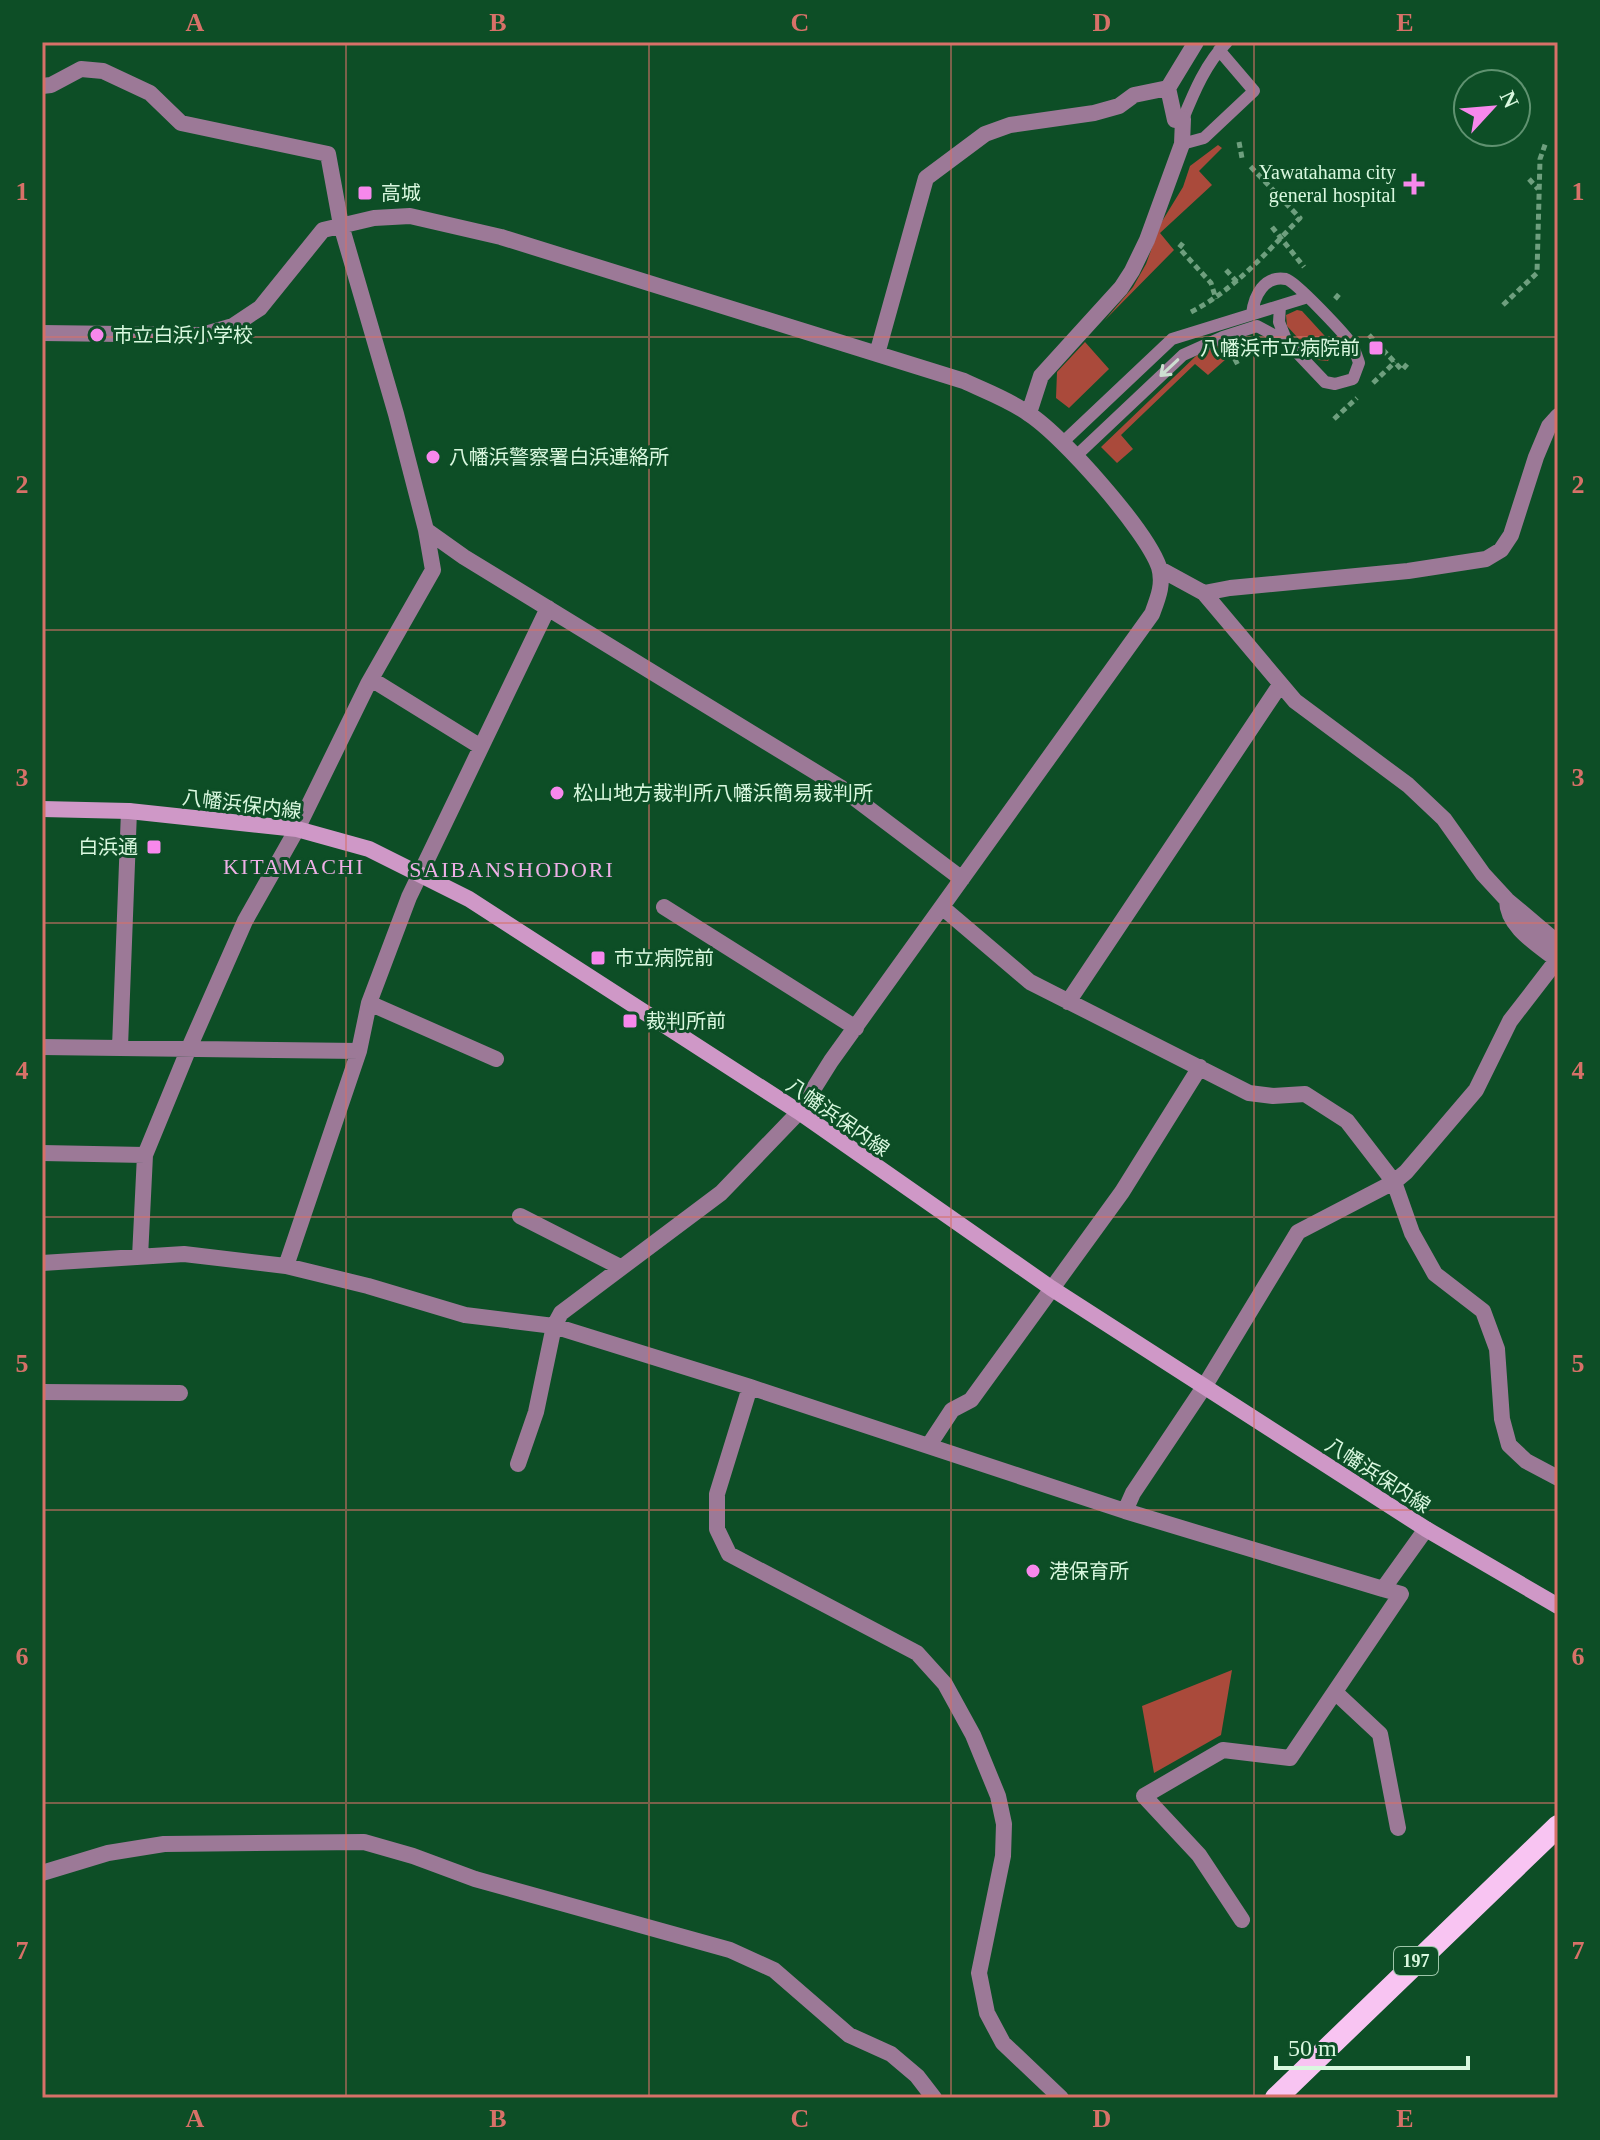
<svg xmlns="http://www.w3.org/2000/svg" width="1600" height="2140" font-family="'Times New Roman','Noto Sans JP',serif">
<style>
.green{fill:#aa4a3b}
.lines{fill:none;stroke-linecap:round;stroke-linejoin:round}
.path{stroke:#6e9f7e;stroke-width:5;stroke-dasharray:6 4;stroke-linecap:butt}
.service{stroke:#9c7997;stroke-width:12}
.minor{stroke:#9c7997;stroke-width:16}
.secondary{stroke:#cf98c7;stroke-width:16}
.trunk{stroke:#f8c4f2;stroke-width:22}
.oneway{stroke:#cddfd1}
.grid{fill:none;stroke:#d77168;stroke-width:2;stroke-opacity:0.55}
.poi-dot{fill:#f788ec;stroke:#0d4e26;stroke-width:3}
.labels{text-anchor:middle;stroke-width:6;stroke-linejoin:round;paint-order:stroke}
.shield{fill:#0d4e26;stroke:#9cc5a8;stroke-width:2}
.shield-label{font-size:18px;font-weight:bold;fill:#d9f8df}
.poi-label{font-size:20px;fill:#d9f8df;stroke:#0d4e26;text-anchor:start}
.street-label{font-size:20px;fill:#d9f8df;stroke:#0d4e26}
.neighbourhood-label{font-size:22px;letter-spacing:2px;fill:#eeb0e6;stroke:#0d4e26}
.neatline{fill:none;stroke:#d77168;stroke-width:3}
.grid-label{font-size:26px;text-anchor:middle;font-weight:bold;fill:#d77168}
</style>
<rect width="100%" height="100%" fill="#0d4e26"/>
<path class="green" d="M 1218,145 L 1222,148 L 1199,171 L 1212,185 L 1160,233 L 1174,250 L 1104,321 L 1133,287 L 1146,264 L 1161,223 L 1183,187 L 1190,166 Z
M 1297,310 L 1302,311 L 1334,346 L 1334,352 L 1328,361 L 1318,360 L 1287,326 L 1286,315 Z
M 1085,342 L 1109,369 L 1069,408 L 1056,398 L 1057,372 Z
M 1220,345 L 1226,359 L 1208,375 L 1195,364 L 1121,435 L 1133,449 L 1117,463 L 1101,447 L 1198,354 Z
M 1232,1670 L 1221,1735 L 1154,1773 L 1142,1706 Z"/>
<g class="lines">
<path class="path" d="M 1239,142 L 1242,158
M 1529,179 L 1538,189
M 1272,227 L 1304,267
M 1183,243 L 1179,248 L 1211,283 L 1216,299
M 1226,270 L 1237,282
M 1335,299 L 1341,292
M 1503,305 L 1537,273 L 1540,159 L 1546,142
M 1191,312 C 1234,290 1266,253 1300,218 L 1249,165
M 1369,335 L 1402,370 L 1408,363
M 1230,350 L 1239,367
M 1373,383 L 1395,362
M 1334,419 L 1357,398"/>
<path class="service" d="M 1183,119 C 1194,92 1206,63 1227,42
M 1182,144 L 1204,138 L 1254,91 L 1219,50
M 1280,306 L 1279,322 L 1287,342
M 1063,442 L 1172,339 L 1308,297
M 1076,456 L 1183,355 L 1223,337 L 1257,326 L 1287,342 L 1325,382 L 1335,384 L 1353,379 L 1359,363 C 1357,357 1355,350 1352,345 C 1347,336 1295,281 1286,279 C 1264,275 1254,296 1252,314"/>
<path class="minor" d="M 42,86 L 51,85 L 81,69 L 103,71 L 150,93 L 181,123 L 328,154 L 341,225 L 396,414 L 426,530 L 433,570 L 368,684 L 297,829 L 245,921 L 189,1048 L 145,1155 L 140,1257
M 42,333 L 202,335 L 233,326 L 260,308 L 323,230 L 374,218 L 410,216 L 501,237 L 964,381 C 985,391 1010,400 1029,414 C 1063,436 1146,530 1159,567 C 1164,584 1158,598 1152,614 L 831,1061 L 799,1112 L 721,1193 L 561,1313 L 554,1326 L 536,1412 L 518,1464
M 877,354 L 926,178 L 985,134 L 1010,125 L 1094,113 L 1119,106 L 1134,95 L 1168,88
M 1029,413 L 1041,376 L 1121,288 L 1132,271 L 1147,240 L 1182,144 L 1183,119 L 1175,120 L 1168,88 L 1196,42
M 426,530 L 464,557 L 840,787 L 962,879
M 1160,569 L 1204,593 L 1295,701 L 1408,785 L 1444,819 L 1483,874 L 1507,900 L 1558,943
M 1204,593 L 1230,588 L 1408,571 L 1486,559 L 1501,550 L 1511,535 L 1536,457 L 1549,426 L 1558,416
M 371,679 L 481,747
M 664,907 L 856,1028
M 943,908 L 1030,982 L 1249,1093 L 1273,1096 L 1305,1094 L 1347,1121 L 1394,1182 L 1412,1233 L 1435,1274 L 1483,1311 L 1497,1349 L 1502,1419 L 1509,1445 L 1526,1461 L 1558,1478
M 1068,1002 L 1280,685
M 369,1003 L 496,1059
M 42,1047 L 359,1051
M 120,1047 L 129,811
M 42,1153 L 145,1155
M 520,1216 L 620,1267
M 42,1263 L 184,1254 L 286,1266 L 368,1286 L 465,1315 L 554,1326 L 750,1387 L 1125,1511 L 1383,1589 L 1426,1529
M 286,1266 L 359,1051 L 369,1003 L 409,897 L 548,608
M 750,1387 L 717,1494 L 717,1529 L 729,1554 L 917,1653 L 945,1684 L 973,1735 L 998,1796 L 1004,1824 L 1003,1856 L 979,1973 L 987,2013 L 1003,2043 L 1061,2098
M 42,1392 L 180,1393
M 929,1445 L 952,1410 L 971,1400 L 1122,1192 L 1200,1067
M 1125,1511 L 1133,1493 L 1204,1387 L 1298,1232 L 1394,1182 L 1406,1172 L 1476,1090 L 1510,1021 L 1557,960 C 1537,944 1507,927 1507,900
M 1335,1692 L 1380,1734 L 1398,1828
M 42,1873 L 108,1853 L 164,1844 L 364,1842 L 413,1856 L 475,1879 L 730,1950 L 774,1970 L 849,2035 L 891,2054 L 917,2076 L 934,2098
M 1242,1920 L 1199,1855 L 1144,1796 L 1223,1750 L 1290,1758 L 1401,1594 L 1383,1589"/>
<path class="secondary" d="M 42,809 L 129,811 L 297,829 L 369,849 L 469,899 L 799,1112 L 1051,1288 L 1426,1529 L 1558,1606"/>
<path class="trunk" d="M 1276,2098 L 1558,1826"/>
</g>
<defs><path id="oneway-shaft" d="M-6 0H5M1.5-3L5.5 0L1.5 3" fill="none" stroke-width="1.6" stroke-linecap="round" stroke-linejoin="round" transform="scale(2)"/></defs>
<use class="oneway" href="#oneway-shaft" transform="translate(1169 368) rotate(137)"/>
<path class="grid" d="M 346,42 L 346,2098M 649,42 L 649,2098M 951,42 L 951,2098M 1254,42 L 1254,2098M 42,337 L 1558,337M 42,630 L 1558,630M 42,923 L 1558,923M 42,1217 L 1558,1217M 42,1510 L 1558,1510M 42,1803 L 1558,1803"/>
<g class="poi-dot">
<path d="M1410 172h8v8h8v8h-8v8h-8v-8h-8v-8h8z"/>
<rect x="357" y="185" width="16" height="16" rx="4"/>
<circle cx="97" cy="335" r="8"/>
<rect x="1368" y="340" width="16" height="16" rx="4"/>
<circle cx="433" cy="457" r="8"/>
<circle cx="557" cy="793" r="8"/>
<rect x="146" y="839" width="16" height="16" rx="4"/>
<rect x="590" y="950" width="16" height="16" rx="4"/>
<rect x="622" y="1013" width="16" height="16" rx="4"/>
<circle cx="1033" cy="1571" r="8"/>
</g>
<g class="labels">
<rect class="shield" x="1394" y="1947" width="44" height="28" rx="6"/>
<g class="shield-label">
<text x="1416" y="1967">197</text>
</g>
<g class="poi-label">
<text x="1396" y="179" text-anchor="end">Yawatahama city<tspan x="1396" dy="23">general hospital</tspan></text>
<text x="381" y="200">高城</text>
<text x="113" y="342">市立白浜小学校</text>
<text x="1360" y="355" text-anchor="end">八幡浜市立病院前</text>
<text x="449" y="464">八幡浜警察署白浜連絡所</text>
<text x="573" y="800">松山地方裁判所八幡浜簡易裁判所</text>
<text x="138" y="854" text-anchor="end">白浜通</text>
<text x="614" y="965">市立病院前</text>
<text x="646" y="1028">裁判所前</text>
<text x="1049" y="1578">港保育所</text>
</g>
<g class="street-label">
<text transform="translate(242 804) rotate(7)" y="7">八幡浜保内線</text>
<text transform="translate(838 1117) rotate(35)" y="7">八幡浜保内線</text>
<text transform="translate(1378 1475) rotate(33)" y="7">八幡浜保内線</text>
</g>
<g class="neighbourhood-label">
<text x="294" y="874">KITAMACHI</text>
<text x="512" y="877">SAIBANSHODORI</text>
</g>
</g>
<rect width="1600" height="2140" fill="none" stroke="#0d4e26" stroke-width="88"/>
<g transform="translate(1492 108) rotate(64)"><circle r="38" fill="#0d4e26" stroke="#5f9270" stroke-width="2"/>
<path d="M0-6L14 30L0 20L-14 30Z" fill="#f788ec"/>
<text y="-12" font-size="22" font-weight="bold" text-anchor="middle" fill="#d9f8df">N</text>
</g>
<path d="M1276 2056v12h192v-12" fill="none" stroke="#d9f8df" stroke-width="4"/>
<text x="1288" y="2056" font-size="24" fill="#d9f8df" stroke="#0d4e26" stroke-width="6" paint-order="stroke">50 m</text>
<rect x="44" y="44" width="1512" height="2052" class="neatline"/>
<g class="grid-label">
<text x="195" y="31">A</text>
<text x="498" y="31">B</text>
<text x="800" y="31">C</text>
<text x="1102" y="31">D</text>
<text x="1405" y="31">E</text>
<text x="22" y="200">1</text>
<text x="1578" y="200">1</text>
<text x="22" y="493">2</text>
<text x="1578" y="493">2</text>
<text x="22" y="786">3</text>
<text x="1578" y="786">3</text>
<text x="22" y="1079">4</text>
<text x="1578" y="1079">4</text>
<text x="22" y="1372">5</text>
<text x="1578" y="1372">5</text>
<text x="22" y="1665">6</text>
<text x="1578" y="1665">6</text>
<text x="22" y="1959">7</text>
<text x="1578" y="1959">7</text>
<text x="195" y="2127">A</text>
<text x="498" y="2127">B</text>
<text x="800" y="2127">C</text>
<text x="1102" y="2127">D</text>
<text x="1405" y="2127">E</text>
</g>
</svg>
